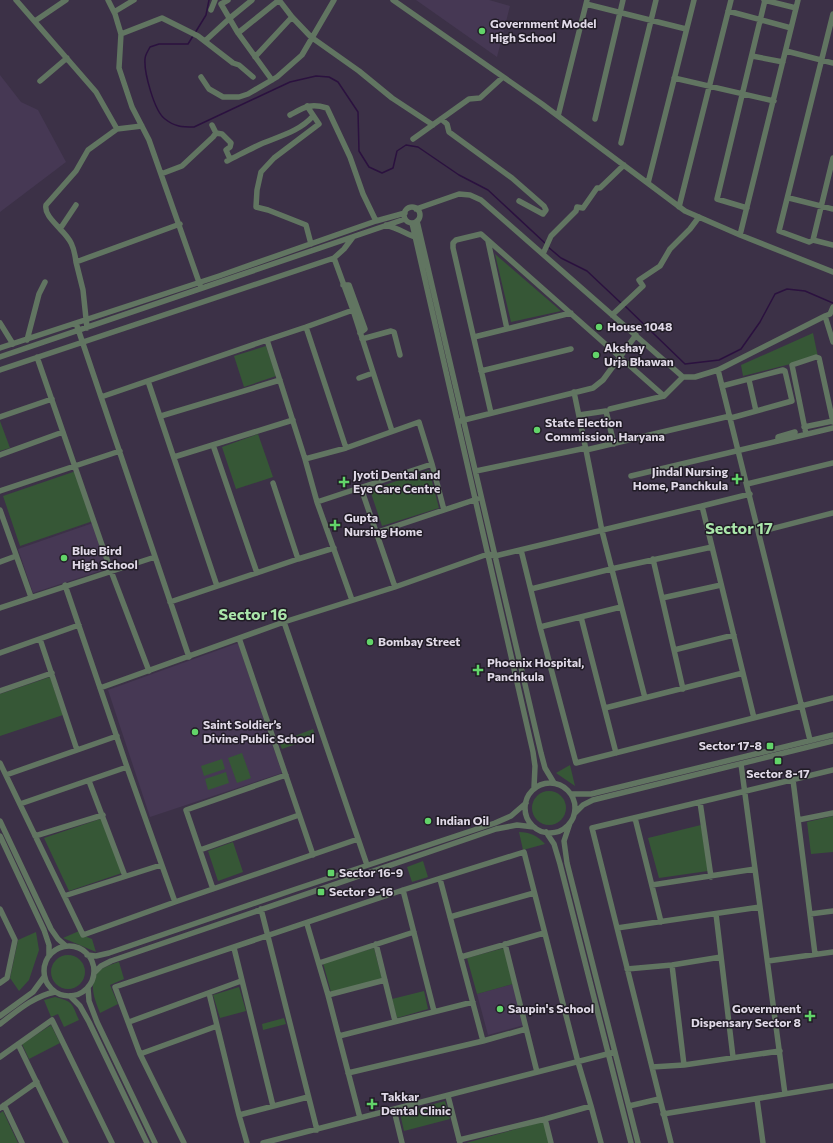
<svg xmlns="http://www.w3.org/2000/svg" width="833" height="1143" font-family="Commissioner,sans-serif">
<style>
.built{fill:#463854}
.green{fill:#365736}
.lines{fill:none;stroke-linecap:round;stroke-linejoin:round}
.stream{stroke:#2b113f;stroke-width:1.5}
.minor{stroke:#617561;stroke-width:5.5}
.poi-dot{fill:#62d469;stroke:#211c26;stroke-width:1.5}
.labels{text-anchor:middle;stroke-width:3;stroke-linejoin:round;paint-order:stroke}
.poi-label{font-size:12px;font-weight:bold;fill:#e0d9e7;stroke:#211c26;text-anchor:start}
.district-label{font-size:16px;font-weight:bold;fill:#aae5aa;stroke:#211c26}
</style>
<rect width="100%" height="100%" fill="#3c3147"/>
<path class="built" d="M 416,0 L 489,0 L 510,6 L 497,57 Z
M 0,75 L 21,102 L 38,110 L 66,162 L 0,212 Z
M 93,523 L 109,568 L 33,593 L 18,549 Z
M 238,643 L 282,773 L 150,817 L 108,690 Z
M 513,984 L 524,1025 L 488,1035 L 477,994 Z"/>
<path class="green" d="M 495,254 L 561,311 L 511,322 Z
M 813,333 L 818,357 L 743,376 L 741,365 Z
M 266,346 L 276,376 L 244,387 L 234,356 Z
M 0,421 L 10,448 L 0,451 Z
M 258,434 L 273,477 L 236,489 L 222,447 Z
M 429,470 L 439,508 L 382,526 L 370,490 Z
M 76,471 L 93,521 L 20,546 L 3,496 Z
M 50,677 L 63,715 L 0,736 L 0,694 Z
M 313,729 L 316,737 L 282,749 L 279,742 Z
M 242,753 L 251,778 L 237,783 L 228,758 Z
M 222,759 L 225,769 L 204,776 L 201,766 Z
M 570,765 L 575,786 L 556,773 Z
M 226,772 L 229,783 L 208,790 L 205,779 Z
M532 808a17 17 0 1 1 34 0a17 17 0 1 1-34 0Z
M 833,816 L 833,852 L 811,854 L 807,822 Z
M 103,818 L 122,873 L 69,891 L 44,838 Z
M 701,825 L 708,871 L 659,878 L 648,838 Z
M 519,832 C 530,832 538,836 545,844 L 523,850 Z
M 233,842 L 243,872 L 218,881 L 208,851 Z
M 423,861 L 428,877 L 412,882 L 407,867 Z
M 79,931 L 82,935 L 92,939 L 96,952 L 63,938 Z
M 36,932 L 39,950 L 29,980 L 19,991 L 10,978 L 18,940 Z
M 374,948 L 382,979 L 331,992 L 323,963 Z
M 504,948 L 513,984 L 477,994 L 467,958 Z
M51 972a17 17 0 1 1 34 0a17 17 0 1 1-34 0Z
M 119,962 L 124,979 L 110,985 L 118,1004 L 100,1013 C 95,1000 88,985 98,972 C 103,967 112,964 119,962 Z
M 239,987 L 246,1011 L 220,1018 L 213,995 Z
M 424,991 L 428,1009 L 397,1018 L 392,999 Z
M 55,997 C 73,1001 72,1004 79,1020 L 64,1027 L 58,1014 L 51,1017 L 44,1000 Z
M 284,1018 L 286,1024 L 263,1030 L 262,1024 Z
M 51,1025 L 60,1043 L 29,1059 L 22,1044 Z
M 445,1101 L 450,1119 L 404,1131 L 400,1113 Z
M 3,1111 L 18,1143 L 0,1143 L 0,1113 Z
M 545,1121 L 551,1143 L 466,1143 Z"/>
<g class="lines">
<path class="stream" d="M 195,33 L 206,15 L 209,0
M 193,36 L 188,44 L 159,44 L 150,47 C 148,51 145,55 145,59 C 144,72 154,111 165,119 C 175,127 182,127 194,127 L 290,82 L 316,76 L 329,77 L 338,82 L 358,112 L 359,151 L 369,167 L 382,173 L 393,168 L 397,151 L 406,145 L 418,147 L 459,175 L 488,190 L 546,244
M 548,247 L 561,258 L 587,271 L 622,304
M 625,306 L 685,364 L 719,360 L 741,349 L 760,322 L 775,294 L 787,289 L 805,291 L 833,303"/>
<path class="minor" d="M 16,0 L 96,92 L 117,129 L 142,126
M 108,0 L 115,14 L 121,34 L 119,68 L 132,107 L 149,140 L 200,285
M 228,0 L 221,4 L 238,33 L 279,0
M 279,0 L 292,17 L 311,37 L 359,71 L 392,98 L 433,125
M 393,0 L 542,104 L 685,211 L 740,235 L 833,272
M 764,0 L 796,8
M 586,4 L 686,29
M 211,10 L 215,0
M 728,11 L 791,28
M 114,12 L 134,0
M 833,14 L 779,231 L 809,242 L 813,240 L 833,245
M 35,21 L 66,0
M 238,33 L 272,80
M 121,34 L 162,18 L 198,36 L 233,63 L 239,65 L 253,77
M 205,41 L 230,18 L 252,0
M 786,51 L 833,63
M 752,56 L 783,62
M 255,57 L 292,17
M 201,77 L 209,89 L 223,97 L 239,97 L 248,94 L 277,77 L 302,55 L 334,0
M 674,78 L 774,101
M 40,81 L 67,58
M 307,106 L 319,124 L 274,158 L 261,172 L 257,190 L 256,207 L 268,210 L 306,225 L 311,244
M 290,115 C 305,107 310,103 327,108 L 350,157 L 363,194 L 376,221
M 558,116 L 587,0
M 441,119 L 447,124 L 449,132 L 512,178 L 544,206 L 546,210 L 543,214 L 519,201
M 595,119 L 623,0
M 216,133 L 222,134 L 231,143 L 230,147 L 226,150 L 230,159
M 413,139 L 469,99 L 480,98 L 503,77
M 621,143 L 656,0
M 227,161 C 239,155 250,149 261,144 C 280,136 300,131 313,116
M 161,174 L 182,166 L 213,137 L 216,133 L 212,125
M 648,183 L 694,0
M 787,199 L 789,198 L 833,209
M 679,207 L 731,0
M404 215a8 8 0 1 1 16 0a8 8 0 1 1-16 0Z
M 747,208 L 717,199 L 765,0
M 416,209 L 459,194 L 470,195 L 481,200 L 683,377 L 695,377 L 718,370 L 825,316 L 830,314 L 833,307
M 417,221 L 541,753 L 545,768 L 554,783
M 412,223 L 533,752 L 535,766 L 534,788
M 386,225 C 397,228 405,233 415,237
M 60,229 C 55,223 44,214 46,205 L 76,171 L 88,150 L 117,129
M 740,235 L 798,0
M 813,240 L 833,158
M 488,241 L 507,329
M 543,254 L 551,236 L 576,211 L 577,207 L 583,208 L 597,188 L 600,188 L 624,165
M 334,258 L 353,310 L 392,431
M 76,262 C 74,246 71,240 60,229 L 76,205
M 343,285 L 349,285 L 365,329 L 360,333
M 612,315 L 643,286 L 639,280 L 660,266 L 670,249 L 690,229 L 699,217
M 825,316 L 833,342
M 0,323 L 13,344
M 76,323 L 189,657
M 306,327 L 346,448
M 87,328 L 83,290 L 76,262 L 180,224
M 474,337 L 571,313
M 362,339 L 391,331 L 394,332 L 400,355
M 27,340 L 39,294 L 45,282
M 267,340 L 305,459 L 317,502 L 352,600
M 0,348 L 219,276 L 376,221 L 405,213
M 0,357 L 405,219
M 37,357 L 111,571 L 149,671
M 0,370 L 334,258 L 344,249 L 353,237
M 718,370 L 810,740
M 481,371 L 571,349
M 359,378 L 373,373
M 749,380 L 756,411
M 148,381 L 217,586
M 722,386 L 783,370 L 785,371 L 792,401 L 731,418
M 574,392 L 586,450 L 730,416
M 101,397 L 267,340 L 306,327 L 353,310
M 610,409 L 664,396
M 491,413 L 453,248 L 453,243 L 456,240 L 481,234 L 664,396 L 683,377
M 579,415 L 606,411 L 614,444
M 161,416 L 280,380
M 0,417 L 52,399
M 460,421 L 593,388 L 603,380 L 636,335
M 804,427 L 833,421
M 806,434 L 793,370 L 792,365 L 816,357 L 819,358 L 833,422
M 778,441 L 778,437 L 795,432
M 213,445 L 257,573
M 586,450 L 602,531 L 645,698
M 0,455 L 63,432
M 174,457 L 293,420
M 305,459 L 346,448 L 419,422 L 432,464 L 444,510
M 476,471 L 586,448
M 631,476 L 833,428
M 273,483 L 298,559
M 747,484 L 833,463
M 361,488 L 395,587
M 0,491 L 120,451
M 317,502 L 432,464
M 702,506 L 754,718
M 0,510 L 31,597
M 759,532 L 833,513
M 375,533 L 477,499
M 521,550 L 540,627 L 576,763 L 833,698
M 653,559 L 683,689
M 0,562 L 16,556
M 65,585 L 127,767 L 175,902
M 531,589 L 611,569 L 712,547
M 662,598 L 721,585
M 170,602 L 298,559 L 334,548
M 0,608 L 155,557
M 581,617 L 616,753
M 284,622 L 367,865
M 540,627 L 621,607
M 239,638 L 313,855
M 40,639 L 77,750
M 674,650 L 734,635
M 0,653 L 79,625
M 100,688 L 284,622 L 395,587 L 488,554 L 495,556 L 702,506 L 750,494
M 0,691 L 52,673
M 605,708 L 743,673
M 0,763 L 83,935 L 175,902 L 358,839
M 741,764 L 785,1094
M 6,775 L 117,736
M 793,780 L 815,954
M 89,781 L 125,876
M525 808a25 25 0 1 1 50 0a25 25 0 1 1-50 0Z
M 571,794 L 591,794 L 833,735
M 700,802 L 711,877
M 20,804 L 127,767
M 575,813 L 583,805 L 593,800 L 833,741
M 635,818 L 661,922
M 798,820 L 833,813
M 0,821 L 51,929 L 58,939 L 66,946
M 570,823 L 564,841 L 567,863 L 638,1143
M 546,832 L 554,844 L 560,864 L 631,1143
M 0,836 L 44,930 L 49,945 L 49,956
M 35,836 L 103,815
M 200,850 L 299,815
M 440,879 L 483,1041
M 652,885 L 755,869
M 213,889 L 186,810 L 286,775
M 403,890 L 434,1011
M 64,896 L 161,865
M 0,909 L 15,940 L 7,978 L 0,983
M 261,909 L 317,1130
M 716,914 L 733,1057
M 810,914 L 833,911
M 450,917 L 534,893
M 307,924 L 328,995 L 360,1118
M 617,928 L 760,907
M 376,944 L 395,1021
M 505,944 L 537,1072
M44 971a25 25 0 1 1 50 0a25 25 0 1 1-50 0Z
M 234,948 L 273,1106
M 87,955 L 96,956 L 109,953 L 296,889 L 495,823 L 511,816 L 526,803
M 461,957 L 544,933
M 768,961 L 833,952
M 319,963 L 414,932
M 672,965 L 684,1065
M 627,969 L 672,965 L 721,957
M 94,973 L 101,966 L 111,961 L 496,829 L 517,825 L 534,827
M 88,988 L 89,1001 L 97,1022 L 155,1143
M 209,993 L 239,1115 L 247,1143
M 328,995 L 385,980
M 70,996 L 80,1006 L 89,1022 L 147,1143
M 0,1016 L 33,992 L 44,977
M 129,1022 L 241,981
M 0,1024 C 17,1011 34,996 55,992
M 339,1036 L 473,1002
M 18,1044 L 66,1143
M 140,1054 L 217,1026
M 0,1057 L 52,1020 L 112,1143
M 652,1067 L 684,1065 L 780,1051
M 348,1073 L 483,1041 L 526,1029
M 448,1096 L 460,1143
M 757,1099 L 763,1143
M 4,1105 L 22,1143
M 629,1106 L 659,1099
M 0,1108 L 37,1082
M 394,1110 L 402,1143
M 663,1114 L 833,1086
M 239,1115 L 308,1097
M 545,1119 L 551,1143
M 459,1140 L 545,1119 L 591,1106
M 184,1143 L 140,1054 L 115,987 L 403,890 L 524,852 L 578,1062 L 591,1106 L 601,1143
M 263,1143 L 615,1052
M 671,1143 L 592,828 L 833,770"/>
</g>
<g class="poi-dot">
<circle cx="482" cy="31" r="4"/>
<circle cx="599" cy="327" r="4"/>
<circle cx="596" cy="355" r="4"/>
<circle cx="537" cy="430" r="4"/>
<path d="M735 473h4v4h4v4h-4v4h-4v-4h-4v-4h4z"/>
<path d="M342 476h4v4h4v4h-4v4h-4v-4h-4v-4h4z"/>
<path d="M333 519h4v4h4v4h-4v4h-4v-4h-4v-4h4z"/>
<circle cx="64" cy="558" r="4"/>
<circle cx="370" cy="642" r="4"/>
<path d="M476 664h4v4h4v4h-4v4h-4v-4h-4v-4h4z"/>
<circle cx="195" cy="732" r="4"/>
<rect x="766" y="742" width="8" height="8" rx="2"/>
<rect x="774" y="757" width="8" height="8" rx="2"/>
<circle cx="428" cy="821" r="4"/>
<rect x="327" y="869" width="8" height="8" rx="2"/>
<rect x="317" y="888" width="8" height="8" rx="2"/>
<circle cx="500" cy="1009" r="4"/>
<path d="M808 1010h4v4h4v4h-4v4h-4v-4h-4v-4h4z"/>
<path d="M370 1098h4v4h4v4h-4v4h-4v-4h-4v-4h4z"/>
</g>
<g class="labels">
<g class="poi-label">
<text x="490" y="28">Government Model<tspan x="490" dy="14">High School</tspan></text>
<text x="607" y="331">House 1048</text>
<text x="604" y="352">Akshay<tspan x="604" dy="14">Urja Bhawan</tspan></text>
<text x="545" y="427">State Election<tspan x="545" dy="14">Commission, Haryana</tspan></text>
<text x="728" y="476" text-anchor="end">Jindal Nursing<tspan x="728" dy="14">Home, Panchkula</tspan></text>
<text x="353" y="479">Jyoti Dental and<tspan x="353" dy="14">Eye Care Centre</tspan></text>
<text x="344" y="522">Gupta<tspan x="344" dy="14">Nursing Home</tspan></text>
<text x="72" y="555">Blue Bird<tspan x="72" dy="14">High School</tspan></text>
<text x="378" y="646">Bombay Street</text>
<text x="487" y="667">Phoenix Hospital,<tspan x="487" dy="14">Panchkula</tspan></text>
<text x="203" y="729">Saint Soldier’s<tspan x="203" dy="14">Divine Public School</tspan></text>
<text x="762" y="750" text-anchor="end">Sector 17-8</text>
<text x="778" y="778" text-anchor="middle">Sector 8-17</text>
<text x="436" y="825">Indian Oil</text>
<text x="339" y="877">Sector 16-9</text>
<text x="329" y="896">Sector 9-16</text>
<text x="508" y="1013">Saupin's School</text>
<text x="801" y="1013" text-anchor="end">Government<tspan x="801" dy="14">Dispensary Sector 8</tspan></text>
<text x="381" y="1101">Takkar<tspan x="381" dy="14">Dental Clinic</tspan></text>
</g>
<g class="district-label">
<text x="739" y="534">Sector 17</text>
<text x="253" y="620">Sector 16</text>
</g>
</g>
</svg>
